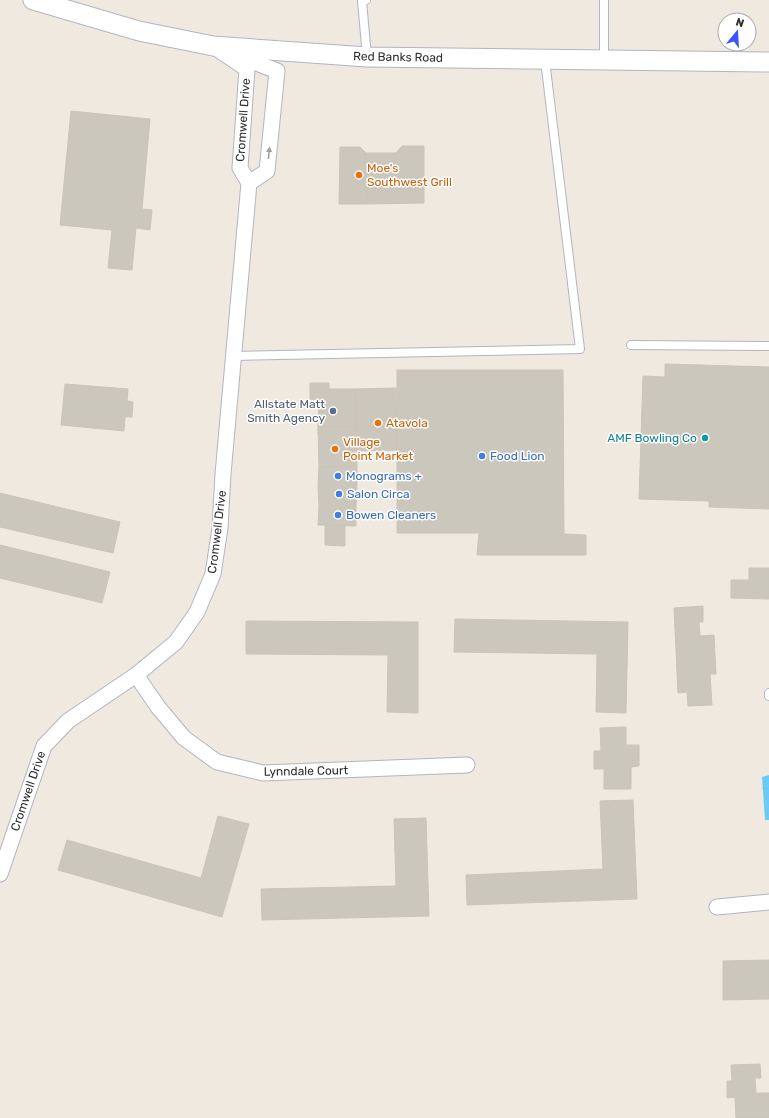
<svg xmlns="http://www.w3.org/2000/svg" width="769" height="1118" font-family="Rubik,sans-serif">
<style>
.water{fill:url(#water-ripples)}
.building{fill:#cbc7bd;stroke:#cbc5b8}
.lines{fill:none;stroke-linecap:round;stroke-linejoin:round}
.service-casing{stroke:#b3b4c1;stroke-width:10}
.minor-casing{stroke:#b3b4c1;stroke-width:17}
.tertiary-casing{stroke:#b3b4c1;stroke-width:21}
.service{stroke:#fff;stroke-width:8}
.minor{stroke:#fff;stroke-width:15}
.tertiary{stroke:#fff;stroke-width:19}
.oneway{fill:#a0a0a0}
.food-dot{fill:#e8710a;stroke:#fff;stroke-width:1.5}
.service-dot{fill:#5c6f8a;stroke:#fff;stroke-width:1.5}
.culture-dot{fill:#0f9aa8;stroke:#fff;stroke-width:1.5}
.shop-dot{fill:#3f7fe0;stroke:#fff;stroke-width:1.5}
.labels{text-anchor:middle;stroke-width:3;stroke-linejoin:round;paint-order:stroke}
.street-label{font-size:12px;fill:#2d2d2d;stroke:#fff}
.food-label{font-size:12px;fill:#c56008;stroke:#fff;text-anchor:start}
.service-label{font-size:12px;fill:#4e5e75;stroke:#fff;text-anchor:end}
.culture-label{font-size:12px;fill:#0d838f;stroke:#fff;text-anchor:end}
.shop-label{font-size:12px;fill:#366cbe;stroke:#fff;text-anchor:start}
</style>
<defs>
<pattern id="water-ripples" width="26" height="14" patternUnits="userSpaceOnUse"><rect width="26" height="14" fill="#6ccaf6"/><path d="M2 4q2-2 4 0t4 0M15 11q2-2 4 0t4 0" fill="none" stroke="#59a4c8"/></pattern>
</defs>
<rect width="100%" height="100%" fill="#efe9df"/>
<path class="water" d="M 769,775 L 769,820 L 765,820 L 762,777 Z"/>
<path class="building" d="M 71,111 L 150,119 L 142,209 L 152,210 L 150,230 L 136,228 L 132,270 L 108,268 L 112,230 L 60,225 Z
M 402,146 L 424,146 L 424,203 L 367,204 L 366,184 L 396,184 L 396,153 Z
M 340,147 L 360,147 L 366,153 L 367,204 L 339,204 Z
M 366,153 L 396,153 L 396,184 L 366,184 Z
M 665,364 L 769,367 L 769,509 L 709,507 L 709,501 L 639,499 L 643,376 L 665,377 Z
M 397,370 L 563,370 L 564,534 L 586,535 L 586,555 L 477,555 L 479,533 L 397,533 Z
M 310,383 L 329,383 L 329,389 L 319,400 L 310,399 Z
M 65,384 L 128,389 L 127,401 L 133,402 L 132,417 L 125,417 L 124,431 L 61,425 Z
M 396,388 L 397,450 L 356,451 L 355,389 Z
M 329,389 L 355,389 L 356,427 L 318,427 L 319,400 Z
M 318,427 L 356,427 L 357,466 L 319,467 Z
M 318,427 L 356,427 L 356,434 L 318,434 Z
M 357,466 L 357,485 L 318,485 L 319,467 Z
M 318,485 L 357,485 L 356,506 L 319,506 Z
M 0,493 L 120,522 L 113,553 L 0,527 Z
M 319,506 L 356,506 L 356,526 L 318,525 Z
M 325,525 L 345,525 L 345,546 L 325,545 Z
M 0,545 L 110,572 L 102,603 L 0,578 Z
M 749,568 L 769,568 L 769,599 L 731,598 L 731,580 L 749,580 Z
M 703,606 L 703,622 L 699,622 L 700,636 L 714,635 L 716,674 L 710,674 L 712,705 L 688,706 L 687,692 L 678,693 L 674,608 Z
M 455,619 L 628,622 L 626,713 L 596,712 L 597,654 L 454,652 Z
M 246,621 L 418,622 L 418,713 L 387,712 L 388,655 L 246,654 Z
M 626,727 L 626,745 L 639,745 L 639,766 L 631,767 L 631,789 L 604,789 L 604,769 L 594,769 L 594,751 L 601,751 L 600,728 Z
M 633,800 L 637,899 L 467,905 L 466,875 L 603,869 L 600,801 Z
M 218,816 L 249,824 L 222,917 L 58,870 L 67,840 L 201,878 Z
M 426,818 L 429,916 L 262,920 L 261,889 L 396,886 L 394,819 Z
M 769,960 L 769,999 L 723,1000 L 723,961 Z
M 760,1064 L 761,1078 L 755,1078 L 756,1093 L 769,1093 L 769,1118 L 736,1118 L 735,1097 L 727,1098 L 727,1081 L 732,1081 L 731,1065 Z"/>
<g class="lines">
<g class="service-casing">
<path id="service" d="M 366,0 L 362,1 L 367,57
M 604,0 L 604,60
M 631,345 L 769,346
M 233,356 L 580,349 L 545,60
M 769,696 L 769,693"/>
</g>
<g class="minor-casing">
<path id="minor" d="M 236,55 L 277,71 L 267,171 L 249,183
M 136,675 L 158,707 L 184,738 L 217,762 L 263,773 L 467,765
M 0,874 L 44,746 L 68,721 L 136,675 L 176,642 L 197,612 L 213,574 L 220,528 L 223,474 L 249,183 L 240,168 L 247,69 L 213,46
M 717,907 L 769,902"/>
</g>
<g class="tertiary-casing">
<path id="tertiary" d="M 33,0 L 139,31 L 213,46 L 367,57 L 769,62"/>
</g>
<use href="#service" class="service"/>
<use href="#minor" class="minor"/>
<use href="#tertiary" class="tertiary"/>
</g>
<defs><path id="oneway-solid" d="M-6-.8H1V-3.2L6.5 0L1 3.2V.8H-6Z"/></defs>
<use class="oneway" href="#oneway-solid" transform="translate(269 153) rotate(-84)"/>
<g class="food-dot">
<circle cx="359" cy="175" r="4"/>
<circle cx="378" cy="423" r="4"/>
<circle cx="335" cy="449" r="4"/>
</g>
<circle class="service-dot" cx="333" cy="411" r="4"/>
<circle class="culture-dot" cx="705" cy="438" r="4"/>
<g class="shop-dot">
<circle cx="482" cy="456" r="4"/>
<circle cx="338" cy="476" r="4"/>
<circle cx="339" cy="494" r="4"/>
<circle cx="338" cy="515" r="4"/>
</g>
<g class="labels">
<g class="street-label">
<text transform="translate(398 57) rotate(1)" y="4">Red Banks Road</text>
<text transform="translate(243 120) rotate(-86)" y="4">Cromwell Drive</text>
<text transform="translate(217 532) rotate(-83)" y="4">Cromwell Drive</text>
<text transform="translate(306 771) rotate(-1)" y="4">Lynndale Court</text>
<text transform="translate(28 791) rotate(-71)" y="4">Cromwell Drive</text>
</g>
<g class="food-label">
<text x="367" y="172">Moe's<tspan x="367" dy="14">Southwest Grill</tspan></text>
<text x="386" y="427">Atavola</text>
<text x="343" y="446">Village<tspan x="343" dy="14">Point Market</tspan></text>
</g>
<g class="service-label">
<text x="325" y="408">Allstate Matt<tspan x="325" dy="14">Smith Agency</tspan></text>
</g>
<g class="culture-label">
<text x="697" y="442">AMF Bowling Co</text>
</g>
<g class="shop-label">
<text x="490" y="460">Food Lion</text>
<text x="346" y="480">Monograms +</text>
<text x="347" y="498">Salon Circa</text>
<text x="346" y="519">Bowen Cleaners</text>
</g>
</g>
<g transform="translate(737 32) rotate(18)"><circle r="19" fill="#ffffff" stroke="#ababab"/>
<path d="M0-3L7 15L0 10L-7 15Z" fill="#3c56ff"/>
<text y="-6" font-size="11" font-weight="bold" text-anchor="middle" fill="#2d2d2d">N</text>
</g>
</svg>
